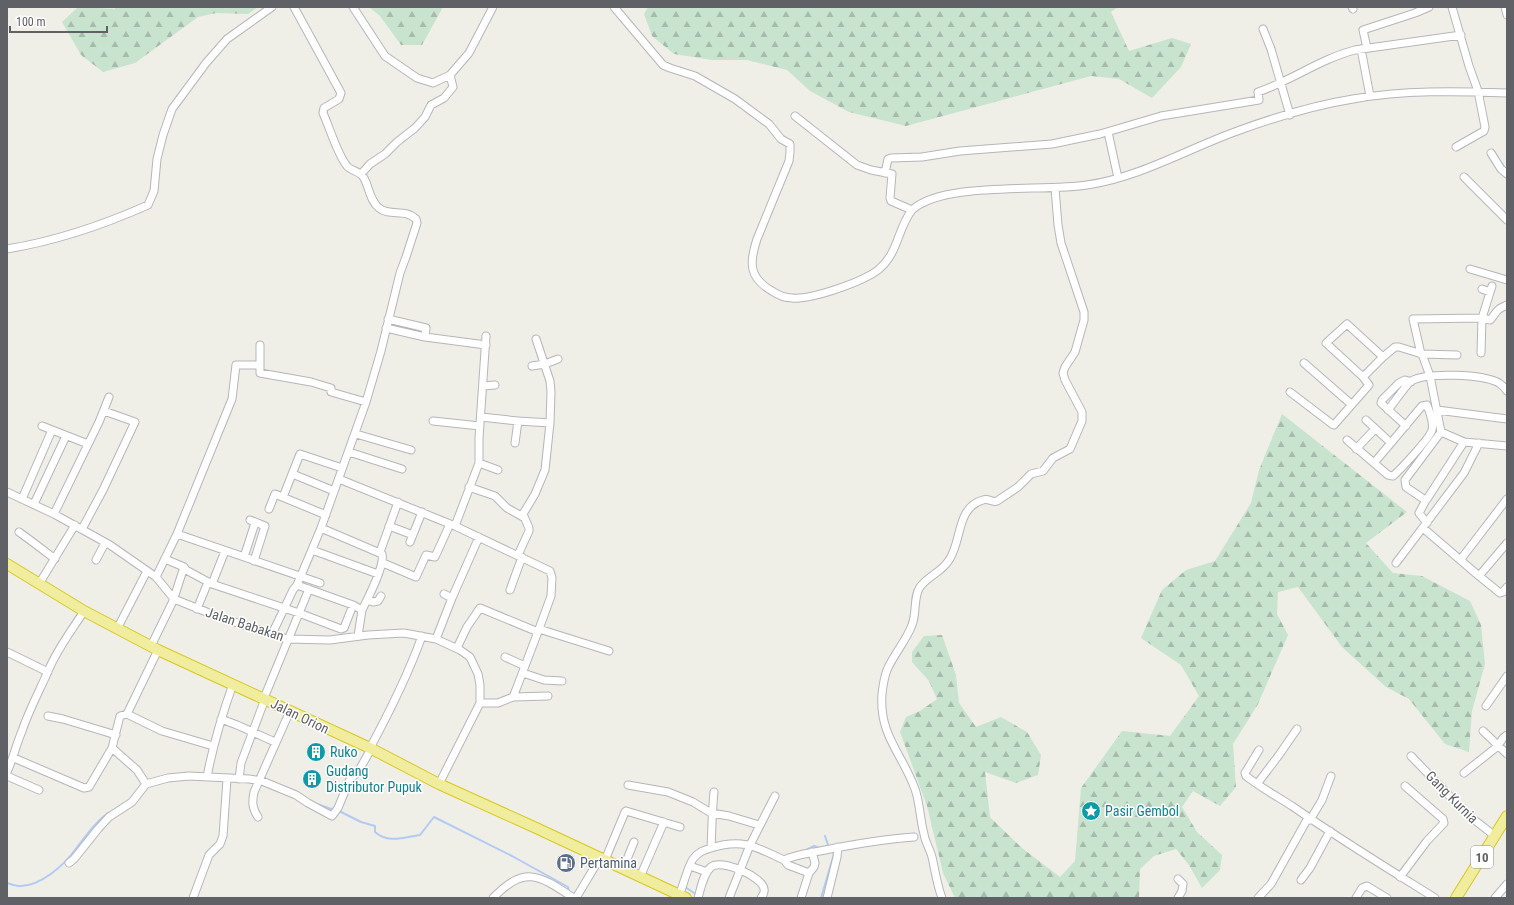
<svg xmlns="http://www.w3.org/2000/svg" width="1514" height="905" font-family="'Roboto Condensed',sans-serif">
<style>
.forest{fill:url(#forest-firs)}
.lines{fill:none;stroke-linecap:round;stroke-linejoin:round}
.stream{stroke:#b3caf4;stroke-width:2}
.minor-casing{stroke:#b5b6bb;stroke-width:9}
.highway-casing{stroke:#d9c71e;stroke-width:12}
.minor{stroke:#fff;stroke-width:7}
.highway{stroke:#f0ed9f;stroke-width:10}
.labels{text-anchor:middle;stroke-width:3;stroke-linejoin:round;paint-order:stroke}
.shield{fill:#fff;stroke:#8f9094;stroke-width:1}
.shield-label{font-size:13px;font-weight:bold;fill:#5f6166}
.street-label{font-size:14px;fill:#5f6166;stroke:#fff}
.culture-label{font-size:14px;fill:#0d838f;stroke:#fff;text-anchor:start}
.service-label{font-size:14px;fill:#4e5e75;stroke:#fff;text-anchor:start}
</style>
<defs>
<pattern id="forest-firs" width="22" height="20" patternUnits="userSpaceOnUse"><rect width="22" height="20" fill="#c8e3ce"/><path d="M5 1l3.5 6h-7zM16 11l3.5 6h-7z" fill="#a6bbab"/></pattern>
</defs>
<rect width="100%" height="100%" fill="#efefe8"/>
<path class="forest" d="M 78,7 L 115,9 L 115,7 L 258,7 L 248,14 L 216,13 L 198,17 L 135,63 L 103,72 L 81,55 L 62,22 Z
M 369,7 L 443,7 L 422,45 L 401,45 L 380,16 Z
M 648,7 L 1118,7 L 1111,12 L 1129,51 L 1172,38 L 1191,44 L 1181,67 L 1152,98 L 1119,79 L 1091,76 L 906,126 L 849,112 L 810,91 L 787,70 L 747,60 L 712,60 L 674,54 L 652,36 L 644,14 Z
M 1282,414 L 1407,512 L 1366,543 L 1393,573 L 1422,576 L 1470,601 L 1481,625 L 1485,664 L 1472,711 L 1469,752 L 1445,744 L 1409,699 L 1386,687 L 1342,647 L 1298,587 L 1278,592 L 1277,614 L 1288,635 L 1258,704 L 1233,744 L 1236,787 L 1220,806 L 1193,791 L 1182,807 L 1197,832 L 1222,855 L 1220,870 L 1202,888 L 1189,865 L 1176,849 L 1154,856 L 1140,869 L 1139,898 L 955,898 L 943,873 L 927,806 L 900,732 L 906,717 L 920,711 L 937,699 L 929,681 L 912,662 L 912,652 L 924,636 L 942,635 L 956,675 L 959,703 L 976,727 L 1001,717 L 1027,732 L 1041,755 L 1038,775 L 1016,783 L 985,772 L 990,817 L 1022,848 L 1060,877 L 1075,861 L 1081,788 L 1122,731 L 1170,736 L 1199,696 L 1181,665 L 1141,638 L 1162,590 L 1186,570 L 1215,561 L 1251,503 L 1259,470 Z"/>
<g class="lines">
<path class="stream" d="M 314,803 L 334,810
M 339,811 L 361,822 L 375,826 L 375,832 C 389,844 404,837 420,835 L 434,817 L 512,856 L 568,887 L 569,893
M 825,836 L 829,848
M 736,841 L 744,841
M 806,850 L 814,846 L 820,848
M 7,883 C 11,884 15,886 19,886 C 40,887 64,865 75,850 C 86,836 94,823 108,813
M 685,887 L 697,895
M 821,898 L 834,854"/>
<g class="minor-casing">
<path id="minor" d="M 353,7 L 385,56 L 417,78 L 433,83 L 450,75 L 469,53 L 493,7
M 614,7 L 663,65 L 670,68 L 695,76 L 735,99 L 769,124 L 781,139 L 790,144 L 790,152 L 789,161 L 757,239 C 749,263 749,278 772,291 C 778,295 785,298 792,298 C 811,300 862,282 878,270 C 899,253 897,229 912,210 C 943,181 1044,192 1087,185 C 1141,177 1189,148 1240,130 C 1276,117 1315,105 1353,99 C 1404,90 1456,91 1507,93
M 1352,7 L 1353,9
M 1452,7 L 1469,66 L 1478,91 L 1485,127 L 1484,131 L 1456,147
M 1505,7 L 1507,15
M 1263,29 L 1271,49 L 1290,115
M 1367,48 L 1363,30 L 1415,13 L 1429,7
M 1361,49 L 1370,96
M 795,116 L 857,165 L 871,170 L 892,174 L 890,198 L 891,201 L 912,210
M 1108,132 L 1118,178
M 1491,153 L 1501,169 L 1507,174
M 885,173 L 888,159 L 891,158 L 922,157 L 960,151 L 1052,144 L 1100,134 L 1161,116 L 1259,100 L 1258,92 C 1291,81 1320,59 1355,50 L 1461,35
M 361,174 L 370,164 L 385,154 L 397,142 L 415,128 L 425,117 L 431,105 L 444,98 L 453,87 L 450,75
M 1464,177 L 1507,220
M 7,249 C 56,241 103,225 148,205 L 154,191 L 157,159 L 163,135 L 172,109 L 206,63 L 227,39 L 272,7
M 1470,269 L 1507,280
M 1482,289 L 1490,292
M 388,319 L 426,328 L 425,337 L 486,345
M 386,328 L 425,337
M 260,345 L 260,373 L 311,382 L 331,388 L 331,392 L 366,402
M 1481,353 L 1482,318 L 1492,286
M 1421,354 L 1413,319 L 1482,318 L 1490,320 C 1498,312 1493,311 1507,305
M 1422,354 L 1430,376 L 1441,432 L 1405,480 L 1406,487 L 1425,500 L 1427,499 L 1464,442
M 1304,363 L 1351,404
M 532,366 L 545,364 L 558,359
M 1363,377 L 1383,357 L 1395,347 L 1399,347 L 1422,354 L 1457,355
M 483,386 L 495,385
M 1290,392 L 1332,424 L 1334,425 L 1369,385 L 1363,377 L 1326,343 L 1347,324 L 1383,357
M 1388,410 C 1393,404 1406,385 1411,381 C 1427,372 1483,374 1499,383 C 1502,385 1505,388 1507,391
M 1437,410 L 1507,419
M 481,417 L 518,421 L 550,423
M 1366,420 L 1391,443
M 433,421 L 480,426
M 42,426 L 88,444
M 1406,426 L 1381,403 L 1382,400 L 1399,383 L 1405,380 L 1411,382
M 1441,432 L 1464,442 L 1507,446
M 356,434 L 411,450
M 1347,440 L 1388,475 L 1393,476 C 1400,470 1430,438 1432,430 C 1434,422 1430,413 1427,405 L 1422,406 L 1374,463
M 515,443 L 518,421
M 1356,449 L 1375,429
M 349,452 L 402,469
M 479,463 L 498,470
M 295,475 L 334,491
M 339,479 L 455,526 L 550,571 L 552,578 L 551,596 L 539,629 L 517,687 L 513,697 L 498,703 L 480,703
M 469,487 L 495,496 L 507,508 L 523,517
M 7,492 L 54,514 L 110,545 L 156,577 L 174,599 L 219,617 L 287,639 L 330,640 L 368,635 L 404,633 L 436,639 L 460,650 L 470,657 L 478,674 L 480,685 L 480,703 L 439,784
M 283,497 L 300,454 L 342,468
M 22,499 L 52,430
M 1426,500 L 1419,513 L 1427,523
M 34,504 L 66,436
M 269,509 L 275,494 L 326,515
M 54,514 L 99,422 L 109,397
M 250,520 L 265,526 L 254,561
M 389,526 L 413,535
M 455,526 L 479,463 L 479,438 L 486,336
M 321,528 L 382,554 C 385,566 368,598 362,610
M 1423,528 L 1479,576 L 1507,543
M 82,529 L 103,490 L 135,422 L 104,411
M 19,532 L 34,543 L 55,559
M 177,534 L 320,583
M 410,542 L 422,512
M 312,550 L 378,574
M 380,552 L 398,502
M 518,555 L 529,531 L 529,528 L 523,514 L 535,494 L 545,470 L 550,423 L 551,392 L 550,381 L 536,339
M 244,557 L 255,523
M 165,559 L 184,567 L 186,570 L 212,584 L 299,613 L 341,629 L 344,628 L 353,605
M 1461,559 L 1507,499
M 96,560 L 105,543
M 383,563 L 416,577 L 426,555 L 435,557 L 450,524
M 1396,563 L 1464,473 L 1479,443
M 1479,576 L 1500,593 L 1503,592 L 1507,587
M 156,577 L 177,534 L 232,399 L 236,365 L 260,365
M 39,584 L 75,525
M 212,584 L 225,551
M 297,585 L 353,605 L 362,610 L 358,636
M 510,590 L 522,557
M 444,594 L 452,598
M 367,600 L 373,602 L 378,601 L 381,596
M 197,609 L 208,582
M 117,629 L 147,571
M 539,629 L 609,651
M 272,634 L 293,590 L 297,585 L 321,528 L 366,402 L 381,351 L 400,273 L 406,257 L 417,223 L 416,219 C 405,208 390,217 379,208 C 370,201 369,187 364,178 C 360,171 351,171 347,166 C 338,156 329,126 323,113 L 324,108 L 339,99 L 341,93 L 294,7
M 436,639 L 452,598 L 479,537
M 151,646 L 173,601 L 184,567
M 457,648 L 467,627 L 480,608 L 538,632
M 7,652 L 48,672
M 505,657 L 525,666
M 523,673 L 544,680 L 562,681
M 513,697 L 548,696
M 264,698 L 309,589
M 1486,706 L 1507,676
M 127,714 L 162,731 L 213,746
M 48,716 L 63,719 L 116,735
M 221,719 L 237,725 L 275,742
M 1483,731 L 1507,754
M 112,748 L 137,770 L 146,784
M 370,748 C 390,711 408,675 422,636
M 1259,750 L 1245,773 L 1246,776 C 1260,787 1276,796 1292,806 C 1338,838 1387,868 1435,898
M 1411,756 L 1468,815 L 1495,836
M 14,758 L 84,788 L 89,787 L 112,748 L 120,716 L 127,714 L 158,650
M 7,772 C 13,759 16,745 22,731 C 29,710 40,690 49,669 C 58,648 72,630 84,611
M 1464,773 L 1498,746 L 1503,738 L 1507,735
M 7,776 L 39,790
M 207,777 C 213,745 222,715 233,684
M 239,779 L 241,763 L 265,699
M 1257,784 L 1279,755 L 1297,729
M 628,785 L 668,792 L 693,802 L 711,813 L 729,816 L 759,825
M 258,817 C 252,808 252,802 254,792 L 290,711
M 1310,820 L 1322,800 L 1331,776
M 711,848 C 712,829 712,811 714,792
M 605,860 L 625,812 L 626,811 L 680,827
M 784,860 C 797,854 811,853 825,850 C 855,844 884,839 914,837
M 69,863 L 74,859 L 98,829 L 109,817 L 132,802 L 146,784 L 168,778 L 189,776 L 249,779 L 262,781 L 296,795 L 308,803 L 332,816 L 338,808 L 350,779 L 358,772 L 371,749
M 690,866 L 707,872
M 623,869 L 634,842
M 640,877 L 664,822
M 1400,877 L 1427,841 L 1444,823 L 1443,819 L 1405,786
M 1178,879 L 1183,884 L 1182,891 L 1178,898
M 1301,880 L 1310,868 L 1330,831
M 679,896 C 683,886 688,866 693,859 C 698,852 704,850 711,848 C 743,838 756,847 784,860 L 788,865 L 809,873
M 193,898 L 209,855 L 220,844 L 223,836 L 227,779
M 493,898 C 524,866 538,874 572,897 L 576,898
M 576,898 L 600,858
M 698,898 C 701,888 703,874 711,867 C 721,858 763,877 764,889 C 765,892 763,895 761,898
M 729,898 L 750,845 L 775,796
M 801,898 L 809,873 L 814,867 L 815,863 L 812,852
M 827,898 L 837,857 L 838,847
M 942,898 C 937,885 935,870 932,857 C 930,849 925,842 924,834 C 920,820 920,803 915,789 C 902,753 879,736 882,694 C 883,685 884,678 887,670 C 894,654 906,641 912,625 C 917,613 913,597 920,587 C 928,576 942,572 949,560 C 962,542 956,507 983,500 C 989,498 992,503 997,501 L 1018,487 L 1031,474 L 1043,471 L 1053,458 L 1070,449 L 1082,421 L 1082,412 L 1065,380 L 1063,373 L 1065,367 L 1075,352 L 1084,320 L 1084,312 L 1061,243 L 1058,225 L 1055,188
M 1258,898 L 1271,884 L 1308,818
M 1356,898 L 1362,888 L 1367,886 L 1387,898
M 1495,898 L 1507,884"/>
</g>
<g class="highway-casing">
<path id="highway" d="M 7,564 L 84,611 L 158,650 L 370,748 L 439,784 L 534,827 L 686,898
M 1456,898 L 1507,816"/>
</g>
<use href="#minor" class="minor"/>
<use href="#highway" class="highway"/>
</g>
<defs>
<g id="building-disc" transform="scale(1)"><circle r="9.5" fill="#0f9aa8" stroke="#fff"/><path d="M-4-6H4V6H1V3H-1V6H-4ZM-2.5-4.3h1.7v1.8h-1.7ZM.8-4.3h1.7v1.8H.8ZM-2.5-1h1.7V.8h-1.7ZM.8-1h1.7V.8H.8Z" fill="#fff"/></g>
<g id="sight-disc" transform="scale(1)"><circle r="9.5" fill="#0f9aa8" stroke="#fff"/><path d="M0-6L1.8-2.2L6-1.7L2.9 1.2L3.7 5.4L0 3.3L-3.7 5.4L-2.9 1.2L-6-1.7L-1.8-2.2Z" fill="#fff"/></g>
<g id="fuel-disc" transform="scale(1)"><circle r="9.5" fill="#5c6f8a" stroke="#fff"/><path d="M-5.5-6h7V0h2V4h1.3V-2.5L3-4.5l.8-.8L6-3V5H2.5V1h-1V6h-7ZM-4.2-4.7v3.2H.2V-4.7Z" fill="#fff"/></g>
</defs>
<g fill-rule="evenodd">
<use href="#building-disc" x="316" y="752"/>
<use href="#building-disc" x="312" y="779"/>
<use href="#sight-disc" x="1091" y="811"/>
<use href="#fuel-disc" x="566" y="863"/>
</g>
<g class="labels">
<rect class="shield" x="1471" y="846" width="22" height="22" rx="3"/>
<g class="shield-label">
<text x="1482" y="862">10</text>
</g>
<g class="street-label">
<text transform="translate(245 624) rotate(18)" y="5">Jalan Babakan</text>
<text transform="translate(300 716) rotate(26)" y="5">Jalan Orion</text>
<text transform="translate(1452 797) rotate(45)" y="5">Gang Kurnia</text>
</g>
<g class="culture-label">
<text x="330" y="757">Ruko</text>
<text x="326" y="776">Gudang<tspan x="326" dy="16">Distributor Pupuk</tspan></text>
<text x="1105" y="816">Pasir Gembol</text>
</g>
<g class="service-label">
<text x="580" y="868">Pertamina</text>
</g>
</g>
<rect width="1514" height="905" fill="none" stroke="#5f6166" stroke-width="16"/>
<path d="M10 26v6h97v-6" fill="none" stroke="#5f6166" stroke-width="2"/>
<text x="16" y="26" font-size="12" fill="#5f6166" stroke="#ffffff" stroke-width="3" paint-order="stroke">100 m</text>
</svg>
